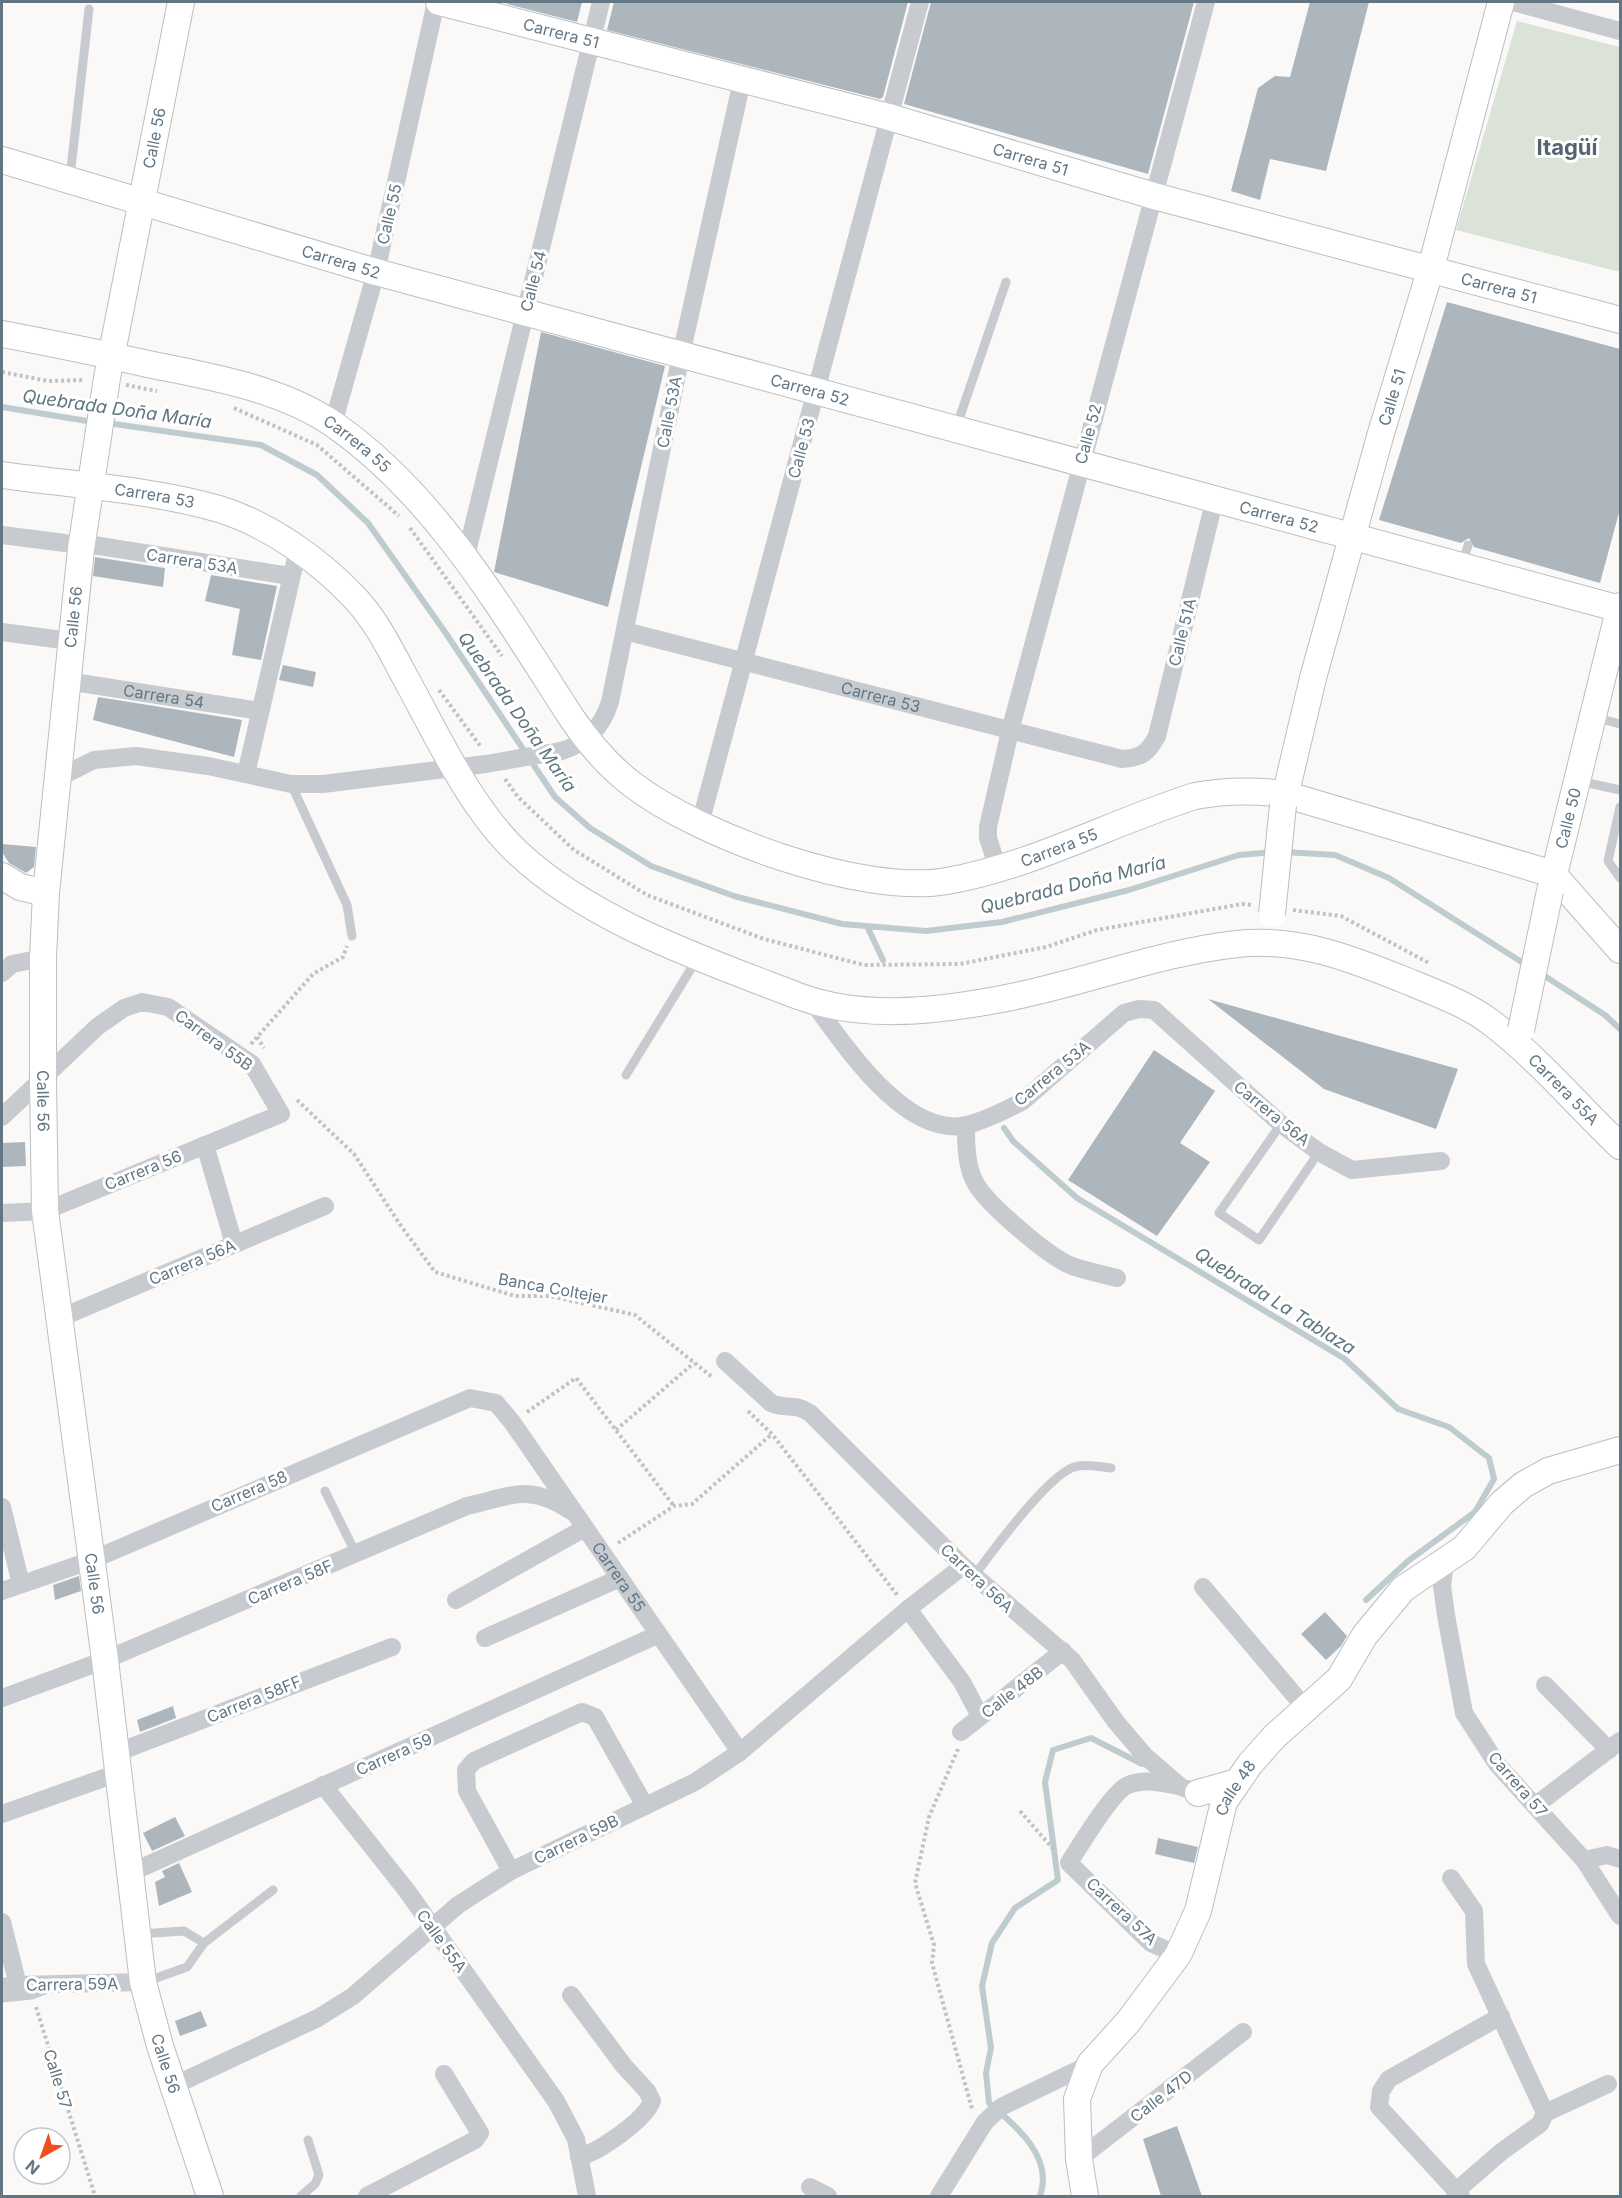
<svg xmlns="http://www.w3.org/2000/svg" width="1622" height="2198" font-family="Inter,sans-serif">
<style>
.green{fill:#dbe2d8}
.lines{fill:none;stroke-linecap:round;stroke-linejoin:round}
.stream{stroke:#becbcf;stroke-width:6}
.building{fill:#adb6bc}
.secondary-casing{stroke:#b9bfc3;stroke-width:28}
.path{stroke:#c0c3c5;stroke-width:4;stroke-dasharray:3 3;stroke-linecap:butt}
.lane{stroke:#c7cbcf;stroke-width:9}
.street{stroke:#c7cbcf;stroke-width:18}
.secondary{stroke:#fff;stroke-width:26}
.secondary-bridge-casing{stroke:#b9bfc3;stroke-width:28;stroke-linecap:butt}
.street-bridge{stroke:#c7cbcf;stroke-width:18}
.secondary-bridge{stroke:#fff;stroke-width:26}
.labels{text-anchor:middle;stroke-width:6;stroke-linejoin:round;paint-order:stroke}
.street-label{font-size:16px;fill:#627684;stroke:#fff}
.water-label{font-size:18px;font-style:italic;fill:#5d767e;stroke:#fff}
.district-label{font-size:22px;font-weight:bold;fill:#55646f;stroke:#fff}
</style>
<rect width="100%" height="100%" fill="#faf9f7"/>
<path class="green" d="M 1517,21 L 1620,47 L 1620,272 L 1456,230 Z"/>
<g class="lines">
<path class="stream" d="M 2,407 L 93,422
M 107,423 L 261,445 L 317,475 L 368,523 L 445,632 L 555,797 L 590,828 L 651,866 L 734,896 L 842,924 L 926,931 L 1002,922 L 1129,890 L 1239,855 L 1274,852
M 1284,852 L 1335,855 L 1389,878 L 1528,966
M 867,926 L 883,960
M 1540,973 L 1605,1015 L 1620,1029
M 1004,1128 L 1013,1141 L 1077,1198 L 1345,1359 L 1398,1409 L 1449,1427 L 1489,1458 L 1494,1479 L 1475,1512 L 1408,1561 L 1366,1600
M 1040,2196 C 1054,2157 1016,2126 989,2103 L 986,2073 L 991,2048 L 982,1986 L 992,1943 L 1015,1908 L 1058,1880 L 1045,1782 L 1053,1750 L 1091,1738 L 1142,1764"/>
</g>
<path class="building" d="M 507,2 L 582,2 L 577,22 L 507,4 Z
M 614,2 L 908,2 L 883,97 L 880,99 L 607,30 Z
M 931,2 L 1194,2 L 1148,174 L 904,104 Z
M 1310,2 L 1369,2 L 1326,171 L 1270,159 L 1260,200 L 1231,191 L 1258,88 L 1275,76 L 1290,77 Z
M 1447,302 L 1620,349 L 1620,509 L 1600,583 L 1474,547 L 1469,538 L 1461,543 L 1379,520 Z
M 541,332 L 665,366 L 608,607 L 494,572 Z
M 95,557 L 165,568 L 163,587 L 93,576 Z
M 211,575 L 277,586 L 261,660 L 232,655 L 240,609 L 205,601 Z
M 283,665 L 316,672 L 313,687 L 279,680 Z
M 98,697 L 242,720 L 234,757 L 93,720 Z
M 2,844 L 36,847 L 34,867 L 26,873 L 9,863 L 2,852 Z
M 1208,999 L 1458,1069 L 1436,1129 L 1324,1089 Z
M 1154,1050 L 1215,1091 L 1180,1143 L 1210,1162 L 1157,1236 L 1068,1180 Z
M 25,1142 L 26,1166 L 2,1167 L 2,1143 Z
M 79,1576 L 81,1591 L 55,1600 L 53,1585 Z
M 1325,1612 L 1347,1636 L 1341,1646 L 1326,1660 L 1301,1634 Z
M 173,1706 L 176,1718 L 140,1732 L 137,1720 Z
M 175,1817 L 185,1836 L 152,1851 L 143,1833 Z
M 1158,1838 L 1198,1847 L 1194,1863 L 1155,1854 Z
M 179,1863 L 192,1892 L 159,1906 L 155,1882 L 165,1877 L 162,1871 Z
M 201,2011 L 207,2026 L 180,2036 L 175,2021 Z
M 1177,2126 L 1202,2196 L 1161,2196 L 1143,2139 Z"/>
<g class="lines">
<g class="secondary-casing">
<g id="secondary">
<path id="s4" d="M 181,2 L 107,378 L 81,549 L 46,893 L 43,958 L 43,1080 L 45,1211 L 105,1660 L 143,1982 L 160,2046 L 210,2196"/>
<path id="s5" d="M 439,2 L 889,117 L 1154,196 L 1620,320"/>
<path id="s6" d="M 2,160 L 376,272 L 1620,609"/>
<path id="s7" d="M 2,334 C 50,343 99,353 148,364 C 211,377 282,388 336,426 C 438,498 504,614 571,717 C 588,742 609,767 633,785 C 700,836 862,896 947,881 C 1033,866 1112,822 1195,796 C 1226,790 1253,790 1284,794 L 1553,874"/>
<path id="s8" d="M 2,475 C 72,485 150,489 219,509 C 268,524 318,559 354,597 C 376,620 390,649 405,677 C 437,735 470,808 518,853 C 592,922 705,960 798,996 C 860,1019 931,1012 996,1000 C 1077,986 1155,953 1237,944 C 1300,937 1355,960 1412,983 C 1438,994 1466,1004 1489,1021 C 1537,1057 1577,1105 1620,1146"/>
<path id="s9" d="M 1283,805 L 1313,678 L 1381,433 L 1431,268 L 1501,2"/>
<path d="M 1553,874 L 1620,950"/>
<path d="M 2,876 L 20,887 L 46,893"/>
<path id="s10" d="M 1550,891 L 1620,606"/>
<path d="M 1198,1793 L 1237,1782"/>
<path id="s11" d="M 1085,2196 L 1079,2159 L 1077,2099 L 1090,2064 L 1128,2022 L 1178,1955 L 1198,1911 L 1224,1802 L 1250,1764 L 1275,1736 L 1339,1679 L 1365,1635 L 1403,1589 L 1464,1548 L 1502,1503 L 1523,1485 L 1548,1471 L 1620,1450"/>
</g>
</g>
<path class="path" d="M 2,372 L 48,381 L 84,380
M 126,385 L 157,391
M 234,408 L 317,445 L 399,516
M 410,528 L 502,656
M 439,690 L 481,747
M 505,779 L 518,797 L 574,850 L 647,895 L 764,939 L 864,965 L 960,964 L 1046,947 L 1097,930 L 1242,904 L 1253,905
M 1293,910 L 1341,916 L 1429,963
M 257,1037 L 264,1048
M 251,1044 L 313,974 L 343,957 L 347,946
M 297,1100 L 354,1154 L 401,1226 L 435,1272 L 515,1296 L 550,1296 L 635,1315 L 712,1377
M 748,1411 L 772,1434 L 898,1596
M 527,1412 L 576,1378 L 674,1506
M 616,1430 L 694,1363
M 618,1543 L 674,1506 L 692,1504 L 772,1434
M 958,1749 L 929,1817 L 915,1883 L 934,1945 L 932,1963 L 972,2109
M 1020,1811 L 1055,1851
M 36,2007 L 95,2196"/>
<path class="lane" d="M 70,177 L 89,9
M 956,428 L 1006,282
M 1462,565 L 1468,545
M 1594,717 L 1620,724
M 1579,781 L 1620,790
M 291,784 L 347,905 L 352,936
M 1620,807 L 1608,861 L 1620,878
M 626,1075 L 697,959
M 1281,1124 L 1219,1213 L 1259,1240 L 1319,1152
M 325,1491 L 356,1554
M 974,1576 C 991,1553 1052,1469 1078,1466 C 1088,1464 1100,1467 1111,1468
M 140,1934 L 184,1931 L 204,1943 L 187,1967 L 145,1982
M 204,1943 L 273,1890
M 2,1998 L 32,1995 L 45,1990
M 301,2196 L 315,2184 L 319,2175 L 308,2140"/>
<g class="street">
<path d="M 1513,2 L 1620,31"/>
<path d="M 333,424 L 376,272 L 436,2"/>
<path d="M 2,535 L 65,543"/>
<path d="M 93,545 L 290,576"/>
<path d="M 465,560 L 601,2"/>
<path id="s1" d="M 625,631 L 1122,759 C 1141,758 1148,753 1157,736 L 1215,498"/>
<path d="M 2,632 L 70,641"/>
<path id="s2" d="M 67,681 L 260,711"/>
<path d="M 561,751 C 587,744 602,727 610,702 L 681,355 L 742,81"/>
<path d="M 246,774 L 298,549"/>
<path d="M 56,779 L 94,760 L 136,756 L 208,766 L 291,784 L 323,784 L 486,764"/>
<path d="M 700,824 L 920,2"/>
<path d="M 998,869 L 988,838 L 988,827 L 1010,731 L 1206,2"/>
<path d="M 2,973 L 12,964 L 43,958"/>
<path d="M 812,1001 C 844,1044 905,1139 967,1125 C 986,1120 1006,1110 1023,1101 L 1124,1013 L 1139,1009 L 1154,1010 L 1281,1124 L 1319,1152 L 1352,1170 L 1441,1161"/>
<path d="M 2,1117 L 97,1027 L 124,1008 L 142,1002 L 168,1007 L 252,1064 L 281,1114 L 45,1211 L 2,1213"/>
<path d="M 966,1125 C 966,1145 966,1167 976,1184 C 988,1205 1049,1257 1072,1266 C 1086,1271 1102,1274 1117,1278"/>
<path d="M 205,1145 L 234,1244"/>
<path d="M 60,1318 L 325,1206"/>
<path d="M 725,1361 L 771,1403 C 787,1410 793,1402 810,1413 L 963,1566 L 1072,1660 L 1116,1722 L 1145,1756 L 1181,1787 L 1208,1796"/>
<path d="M 2,1507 L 21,1584"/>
<path d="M 1445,1564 L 1442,1586 L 1446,1615 L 1464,1713 L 1497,1764 L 1584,1860 L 1620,1916"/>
<path d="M 1203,1587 L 1307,1710"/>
<path id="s3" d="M 2,1591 L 92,1560 L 470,1398 L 496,1403 L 512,1422 L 740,1752"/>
<path d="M 456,1600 L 585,1528"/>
<path d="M 908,1609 L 962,1682 L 980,1716"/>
<path d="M 485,1638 L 620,1578"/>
<path d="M 1545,1685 L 1609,1750"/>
<path d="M 2,1698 L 105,1660 L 467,1506 C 512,1496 529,1483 571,1511"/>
<path d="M 961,1732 L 1063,1651"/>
<path d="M 116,1753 L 392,1647"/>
<path d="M 323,1785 L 407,1891 L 556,2101 L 576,2139 L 587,2196"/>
<path d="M 1536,1805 L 1620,1741"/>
<path d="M 2,1814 L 118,1773"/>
<path d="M 1584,1860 L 1607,1855 L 1620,1859"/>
<path d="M 511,1871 L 467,1791 L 466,1770 L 474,1761 L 582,1712 L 595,1717 L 645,1806"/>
<path d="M 130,1873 L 657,1635"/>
<path d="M 1451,1878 L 1474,1911 L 1476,1964 L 1545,2113 L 1540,2124 L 1501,2152 L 1455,2192"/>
<path d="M 2,1922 L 18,1985"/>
<path d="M 1178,1955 L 1151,1943 L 1069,1863 C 1079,1847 1113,1791 1128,1785 C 1145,1778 1162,1783 1179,1786"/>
<path d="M 2,1987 L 18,1985 L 143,1982"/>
<path d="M 571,1995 L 624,2066 L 647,2091 L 652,2101 C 645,2120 599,2152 579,2157"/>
<path d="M 173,2086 L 318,2018 L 353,1996 L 458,1905 L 511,1871 L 695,1782 L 740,1752 L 908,1609 L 963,1566"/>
<path d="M 1545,2113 L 1608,2084"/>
<path d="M 1079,2159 L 1243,2032"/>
<path d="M 810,2187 L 828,2196"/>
<path d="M 367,2196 L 475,2140 L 480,2133 L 444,2074"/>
<path d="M 939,2196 L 985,2122 L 1001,2107 L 1090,2064"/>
<path d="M 1461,2196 L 1379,2107 L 1381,2091 L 1389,2079 L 1501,2016"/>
</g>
<use href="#secondary" class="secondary"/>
<g class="secondary-bridge-casing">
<path id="secondary-bridge" d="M 1272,914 L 1283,805
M 1521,1030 L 1550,891"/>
</g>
<path class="street-bridge" d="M 486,764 L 561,751"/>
<use href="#secondary-bridge" class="secondary-bridge"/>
</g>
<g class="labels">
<g class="street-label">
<text dy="6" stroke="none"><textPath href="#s5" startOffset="126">Carrera 51</textPath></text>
<text transform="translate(154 138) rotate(-79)" y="6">Calle 56</text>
<text dy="6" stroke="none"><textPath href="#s5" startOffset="612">Carrera 51</textPath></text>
<text transform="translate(389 214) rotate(-77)" y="6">Calle 55</text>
<text dy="6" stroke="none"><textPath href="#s6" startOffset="354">Carrera 52</textPath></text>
<text transform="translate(533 281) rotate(-76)" y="6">Calle 54</text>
<text dy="6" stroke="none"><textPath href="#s5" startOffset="1098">Carrera 51</textPath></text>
<text dy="6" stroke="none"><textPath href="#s6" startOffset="840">Carrera 52</textPath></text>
<text dy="6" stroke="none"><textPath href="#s9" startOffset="422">Calle 51</textPath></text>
<text transform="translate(669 412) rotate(-79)" y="6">Calle 53A</text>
<text transform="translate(1088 434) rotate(-75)" y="6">Calle 52</text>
<text dy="6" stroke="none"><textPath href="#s7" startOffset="376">Carrera 55</textPath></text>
<text transform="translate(801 448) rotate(-75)" y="6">Calle 53</text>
<text dy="6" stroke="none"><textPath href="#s8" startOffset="154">Carrera 53</textPath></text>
<text dy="6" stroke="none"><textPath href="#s6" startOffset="1326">Carrera 52</textPath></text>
<text transform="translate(192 561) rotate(9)" y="6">Carrera 53A</text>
<text transform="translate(73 617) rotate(-84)" y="6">Calle 56</text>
<text transform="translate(1182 632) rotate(-76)" y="6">Calle 51A</text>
<text dy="6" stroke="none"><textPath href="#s2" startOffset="98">Carrera 54</textPath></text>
<text dy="6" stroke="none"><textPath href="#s1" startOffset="264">Carrera 53</textPath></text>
<text dy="6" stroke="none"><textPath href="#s10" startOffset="75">Calle 50</textPath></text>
<text dy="6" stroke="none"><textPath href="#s7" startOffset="1269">Carrera 55</textPath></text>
<text transform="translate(214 1040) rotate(36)" y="6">Carrera 55B</text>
<text transform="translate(1052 1073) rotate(-39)" y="6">Carrera 53A</text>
<text dy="6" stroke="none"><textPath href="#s8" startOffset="1821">Carrera 55A</textPath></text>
<text dy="6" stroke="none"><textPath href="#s4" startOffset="1110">Calle 56</textPath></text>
<text transform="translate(1272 1113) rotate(39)" y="6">Carrera 56A</text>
<text transform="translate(143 1170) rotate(-22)" y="6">Carrera 56</text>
<text transform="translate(192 1262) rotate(-23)" y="6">Carrera 56A</text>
<text transform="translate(553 1288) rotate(10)" y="6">Banca Coltejer</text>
<text transform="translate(249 1491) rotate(-23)" y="6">Carrera 58</text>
<text dy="6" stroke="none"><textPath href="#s3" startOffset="746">Carrera 55</textPath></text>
<text transform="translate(977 1578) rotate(43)" y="6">Carrera 56A</text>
<text transform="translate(290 1582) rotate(-23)" y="6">Carrera 58F</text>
<text dy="6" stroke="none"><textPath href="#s4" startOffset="1596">Calle 56</textPath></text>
<text transform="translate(1012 1692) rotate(-38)" y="6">Calle 48B</text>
<text transform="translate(254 1699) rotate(-22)" y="6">Carrera 58FF</text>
<text transform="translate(394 1754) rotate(-24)" y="6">Carrera 59</text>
<text transform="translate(1518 1784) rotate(49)" y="6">Carrera 57</text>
<text dy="6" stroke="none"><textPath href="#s11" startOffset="453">Calle 48</textPath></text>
<text transform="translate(576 1839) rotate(-26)" y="6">Carrera 59B</text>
<text transform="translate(1122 1911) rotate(43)" y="6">Carrera 57A</text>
<text transform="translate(442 1941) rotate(54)" y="6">Calle 55A</text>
<text transform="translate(72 1984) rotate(-1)" y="6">Carrera 59A</text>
<text dy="6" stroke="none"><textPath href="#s4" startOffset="2082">Calle 56</textPath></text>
<text transform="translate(58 2079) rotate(73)" y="6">Calle 57</text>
<text transform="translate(1161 2096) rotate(-38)" y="6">Calle 47D</text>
</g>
<g class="water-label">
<text transform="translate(117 409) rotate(8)" y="6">Quebrada Doña María</text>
<text transform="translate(517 712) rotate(55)" y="6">Quebrada Doña María</text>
<text transform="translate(1073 885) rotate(-14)" y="6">Quebrada Doña María</text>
<text transform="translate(1275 1301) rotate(32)" y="6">Quebrada La Tablaza</text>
</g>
<g class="district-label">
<text x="1567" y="155">Itagüí</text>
</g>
</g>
<rect width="1622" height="2198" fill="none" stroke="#627684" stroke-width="6"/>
<g transform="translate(42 2156) rotate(220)"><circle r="28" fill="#ffffff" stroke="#c0c8ce" stroke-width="1.5"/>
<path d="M0-4.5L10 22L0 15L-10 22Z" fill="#f14d1f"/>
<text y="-9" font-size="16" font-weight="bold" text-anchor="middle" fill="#627684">N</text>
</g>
</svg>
